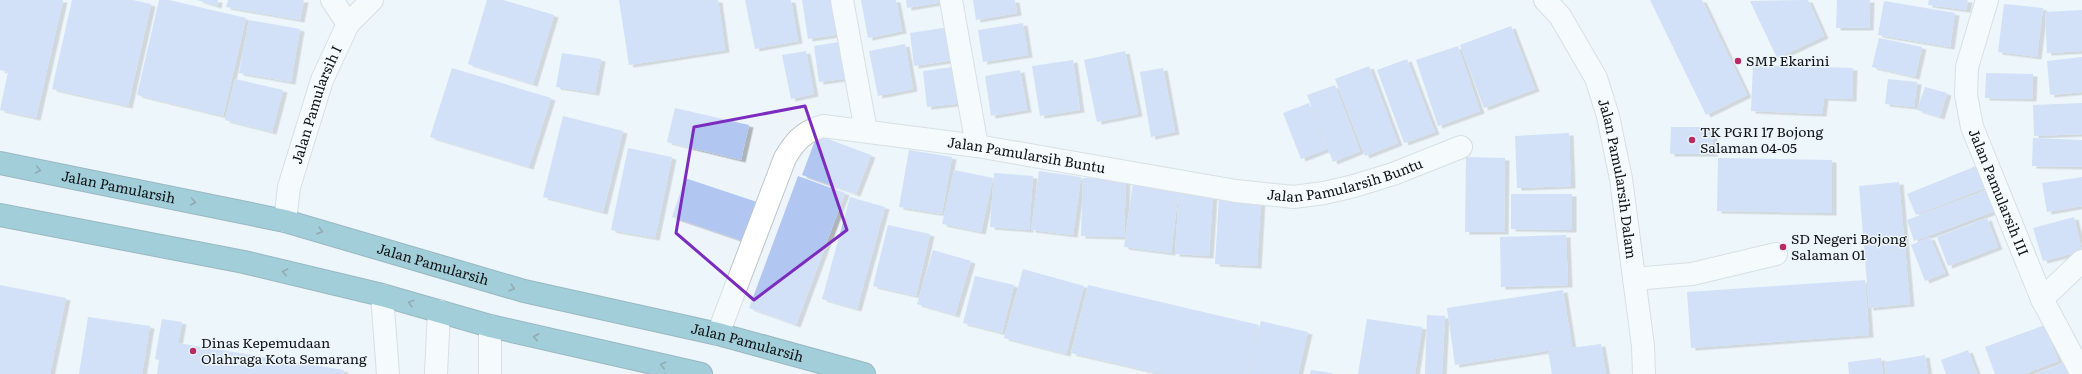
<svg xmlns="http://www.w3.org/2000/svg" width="2082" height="374" font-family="Literata,serif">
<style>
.building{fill:#b1c7f2;filter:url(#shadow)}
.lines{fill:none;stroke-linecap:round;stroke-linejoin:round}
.minor-casing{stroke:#bdc5ca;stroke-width:24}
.highway-casing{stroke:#346d7a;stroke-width:24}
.minor{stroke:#fff;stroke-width:22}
.highway{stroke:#479db0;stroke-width:22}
.oneway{stroke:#29515b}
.marked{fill:none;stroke:#7b2cbf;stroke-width:3;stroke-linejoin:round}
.poi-dot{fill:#b82b60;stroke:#edf5fb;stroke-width:1.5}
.labels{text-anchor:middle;stroke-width:3;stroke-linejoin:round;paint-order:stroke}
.poi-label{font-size:14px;fill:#101315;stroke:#edf5fb;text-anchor:start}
.street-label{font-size:14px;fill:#101315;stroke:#edf5fb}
</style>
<defs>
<filter id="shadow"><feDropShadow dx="4.5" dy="2.5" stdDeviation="0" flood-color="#0004"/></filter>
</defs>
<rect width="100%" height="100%" fill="#edf5fb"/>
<path class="building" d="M 0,0 L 63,0 L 36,118 L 0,110 L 8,72 L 0,70 Z
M 72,0 L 133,0 L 151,4 L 128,106 L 52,89 Z
M 159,0 L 169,0 L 246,18 L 223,116 L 137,95 Z
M 197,0 L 218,0 L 217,6 Z
M 228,0 L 304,0 L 300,20 L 226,7 Z
M 487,0 L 503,0 L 554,15 L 533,84 L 468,64 Z
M 619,0 L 718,0 L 725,50 L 629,65 Z
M 745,0 L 791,0 L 798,41 L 755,49 Z
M 802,0 L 837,0 L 841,34 L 808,39 Z
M 861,0 L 896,0 L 902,31 L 868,38 Z
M 906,0 L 948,0 L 949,1 L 907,8 Z
M 973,0 L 1015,0 L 1017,13 L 976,20 Z
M 1650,0 L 1702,0 L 1747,95 L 1706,115 Z
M 1808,0 L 1824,36 L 1777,58 L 1750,1 Z
M 1837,0 L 1870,0 L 1869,28 L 1836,28 Z
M 1929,0 L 1968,0 L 1966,10 L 1928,5 Z
M 1884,1 L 1955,13 L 1950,47 L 1878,35 Z
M 2004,4 L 2043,8 L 2037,57 L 1998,52 Z
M 2082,10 L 2082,51 L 2047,53 L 2045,12 Z
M 249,20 L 300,29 L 291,82 L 239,73 Z
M 1023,23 L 1028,55 L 983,62 L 978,30 Z
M 956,26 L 960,59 L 914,66 L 910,33 Z
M 1511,26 L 1535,89 L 1484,108 L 1460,45 Z
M 1879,38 L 1922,47 L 1915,77 L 1872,67 Z
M 845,41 L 850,78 L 819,82 L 814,46 Z
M 905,44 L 913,89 L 878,96 L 869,51 Z
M 1458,46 L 1480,111 L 1438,126 L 1416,60 Z
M 806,51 L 814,94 L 791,99 L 782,55 Z
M 1125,51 L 1138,114 L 1097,122 L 1084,60 Z
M 562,53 L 601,59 L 595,93 L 556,87 Z
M 2082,57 L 2082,92 L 2050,95 L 2047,61 Z
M 1407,59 L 1435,132 L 1404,143 L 1377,70 Z
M 1073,60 L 1080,110 L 1040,116 L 1032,66 Z
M 1753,65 L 1853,68 L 1852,99 L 1824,98 L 1822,114 L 1751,111 Z
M 960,66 L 963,103 L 927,107 L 923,71 Z
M 1369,66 L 1398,143 L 1365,156 L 1335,79 Z
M 452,68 L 551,98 L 529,167 L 430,137 Z
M 1163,68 L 1175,132 L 1151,137 L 1140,72 Z
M 1020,70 L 1027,110 L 991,116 L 985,76 Z
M 1986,73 L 2033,74 L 2032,99 L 1985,98 Z
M 235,79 L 283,90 L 272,132 L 225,120 Z
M 1888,79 L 1917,82 L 1914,107 L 1885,104 Z
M 1335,85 L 1360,151 L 1333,162 L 1307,95 Z
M 1925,87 L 1947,93 L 1940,117 L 1917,110 Z
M 1309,103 L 1327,149 L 1301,159 L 1283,113 Z
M 2082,103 L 2082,134 L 2034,136 L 2033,105 Z
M 675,108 L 749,125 L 741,160 L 667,142 Z
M 563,116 L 623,131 L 603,212 L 543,197 Z
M 1671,127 L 1713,127 L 1713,154 L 1670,154 Z
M 1569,133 L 1571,186 L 1517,188 L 1515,136 Z
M 817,135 L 871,155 L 856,194 L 802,175 Z
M 2033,138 L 2082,140 L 2082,167 L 2032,166 Z
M 628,148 L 672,157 L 655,238 L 611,230 Z
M 909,150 L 952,157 L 942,214 L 899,207 Z
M 1466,157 L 1505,158 L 1504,232 L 1465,232 Z
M 1718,158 L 1832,160 L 1832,213 L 1717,211 Z
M 1981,164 L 1990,186 L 1916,215 L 1907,194 Z
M 954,170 L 993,178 L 981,232 L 942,224 Z
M 1039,171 L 1081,177 L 1073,235 L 1031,230 Z
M 994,173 L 1033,176 L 1029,230 L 990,227 Z
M 798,176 L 845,193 L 796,325 L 749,308 Z
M 2082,177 L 2082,206 L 2047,212 L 2042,183 Z
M 685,178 L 757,202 L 743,241 L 672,217 Z
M 1083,178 L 1126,179 L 1124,237 L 1081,236 Z
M 1133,182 L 1179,188 L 1171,253 L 1124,247 Z
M 1899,182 L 1910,304 L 1869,308 L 1859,186 Z
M 1994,187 L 2003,208 L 1914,241 L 1907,220 Z
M 1179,192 L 1213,194 L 1209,256 L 1175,254 Z
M 1511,194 L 1572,194 L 1572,230 L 1511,229 Z
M 850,197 L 885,207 L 857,309 L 822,299 Z
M 1219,197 L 1261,199 L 1257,266 L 1215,264 Z
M 2074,217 L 2082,251 L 2043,261 L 2033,228 Z
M 1987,218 L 1998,247 L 1948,266 L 1937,237 Z
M 888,225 L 930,234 L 916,296 L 873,286 Z
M 1566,235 L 1568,285 L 1501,287 L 1500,237 Z
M 1930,237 L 1945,273 L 1925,281 L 1911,245 Z
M 933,250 L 971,261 L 955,315 L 917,304 Z
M 1023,269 L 1084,286 L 1066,354 L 1004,338 Z
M 975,276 L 1014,285 L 1002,333 L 963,323 Z
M 1865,280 L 1869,335 L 1691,348 L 1687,292 Z
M 0,285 L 66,298 L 50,374 L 0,374 Z
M 1088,285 L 1259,325 L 1247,374 L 1162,374 L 1071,353 Z
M 1563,290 L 1572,347 L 1455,365 L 1447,308 Z
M 1427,315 L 1445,316 L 1442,374 L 1425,374 Z
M 88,317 L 150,326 L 142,374 L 79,374 Z
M 162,319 L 182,322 L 178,343 L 344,370 L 343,374 L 157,374 L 159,360 L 155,359 Z
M 1367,319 L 1422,327 L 1415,374 L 1358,374 Z
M 1261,321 L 1308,332 L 1298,374 L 1248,374 Z
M 2045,325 L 2058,361 L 2023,374 L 1995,374 L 1985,347 Z
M 1601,344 L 1606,374 L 1552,374 L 1548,351 Z
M 1968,350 L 1977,374 L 1946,374 L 1941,360 Z
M 1925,355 L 1928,374 L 1886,374 L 1884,362 Z
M 1881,358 L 1883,374 L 1849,374 L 1848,362 Z
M 2064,363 L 2068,374 L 2035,374 Z
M 1311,370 L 1332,373 L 1332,374 L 1310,374 Z"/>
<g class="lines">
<g class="minor-casing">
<g id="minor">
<path d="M 332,0 L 348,24"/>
<path d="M 842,0 L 866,131"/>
<path d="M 951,0 L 977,146"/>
<path id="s1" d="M 1545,0 L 1560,16 L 1596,78 L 1608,116 L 1621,179 L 1643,346 L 1644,374"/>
<path id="s2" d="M 1987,0 L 1967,67 L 1966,95 L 1972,127 L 2042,299 L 2082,374"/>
<path id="s3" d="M 285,221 L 289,187 L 322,80 L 348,24 L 372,0"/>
<path d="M 1634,279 L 1692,274 L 1776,254"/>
<path d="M 382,295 L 388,374"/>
<path d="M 2042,299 L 2082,261"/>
<path id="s4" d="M 718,334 L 785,158 C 795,141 803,132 823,126 L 977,146 L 1236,191 L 1294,197 L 1324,193 L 1354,186 L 1393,174 L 1461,147"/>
<path d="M 436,374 L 439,311"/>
<path d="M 490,374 L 490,326"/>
</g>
</g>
<g class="highway-casing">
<g id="highway">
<path id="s5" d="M 0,163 L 285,221 L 524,291 L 718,334 L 864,374"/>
<path d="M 0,215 L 244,262 L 382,295 L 490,326 L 701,374"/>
</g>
</g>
<use href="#minor" class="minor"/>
<use href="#highway" class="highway"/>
</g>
<defs><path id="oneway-chevron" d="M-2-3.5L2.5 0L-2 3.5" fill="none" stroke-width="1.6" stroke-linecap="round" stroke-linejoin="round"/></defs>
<g class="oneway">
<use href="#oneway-chevron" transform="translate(38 170) rotate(11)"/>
<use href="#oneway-chevron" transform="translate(193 202) rotate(11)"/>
<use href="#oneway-chevron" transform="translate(320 231) rotate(16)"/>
<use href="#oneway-chevron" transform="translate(285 272) rotate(-167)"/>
<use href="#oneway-chevron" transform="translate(512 288) rotate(16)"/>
<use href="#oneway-chevron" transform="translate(411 303) rotate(-164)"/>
<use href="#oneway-chevron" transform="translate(536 337) rotate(-167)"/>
<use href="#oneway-chevron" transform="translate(663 365) rotate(-167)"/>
</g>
<path d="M0 0H2082V374H0ZM 805,106 L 847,230 L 754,300 L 676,233 L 694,127 Z" fill="#edf5fb" fill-opacity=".55" fill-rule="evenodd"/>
<path class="marked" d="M 805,106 L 847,230 L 754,300 L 676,233 L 694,127 Z"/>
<g class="poi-dot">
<circle cx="1738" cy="61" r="4"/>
<circle cx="1692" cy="140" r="4"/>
<circle cx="1783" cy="247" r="4"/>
<circle cx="193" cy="351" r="4"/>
</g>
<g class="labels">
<g class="poi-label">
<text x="1746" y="66">SMP Ekarini</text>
<text x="1700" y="137">TK PGRI 17 Bojong<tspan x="1700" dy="16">Salaman 04-05</tspan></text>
<text x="1791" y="244">SD Negeri Bojong<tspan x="1791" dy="16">Salaman 01</tspan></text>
<text x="201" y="348">Dinas Kepemudaan<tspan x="201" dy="16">Olahraga Kota Semarang</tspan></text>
</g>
<g class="street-label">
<text dy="5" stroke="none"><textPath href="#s3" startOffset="121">Jalan Pamularsih I</textPath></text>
<text dy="5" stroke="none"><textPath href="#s4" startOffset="445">Jalan Pamularsih Buntu</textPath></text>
<text dy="5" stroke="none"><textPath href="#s4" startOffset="769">Jalan Pamularsih Buntu</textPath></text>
<text dy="5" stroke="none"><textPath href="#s1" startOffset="197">Jalan Pamularsih Dalam</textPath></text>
<text dy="5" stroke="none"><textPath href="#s5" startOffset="121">Jalan Pamularsih</textPath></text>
<text dy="5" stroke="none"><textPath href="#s2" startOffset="201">Jalan Pamularsih III</textPath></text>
<text dy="5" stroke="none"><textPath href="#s5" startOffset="445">Jalan Pamularsih</textPath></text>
<text dy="5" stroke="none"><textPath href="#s5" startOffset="769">Jalan Pamularsih</textPath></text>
</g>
</g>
</svg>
